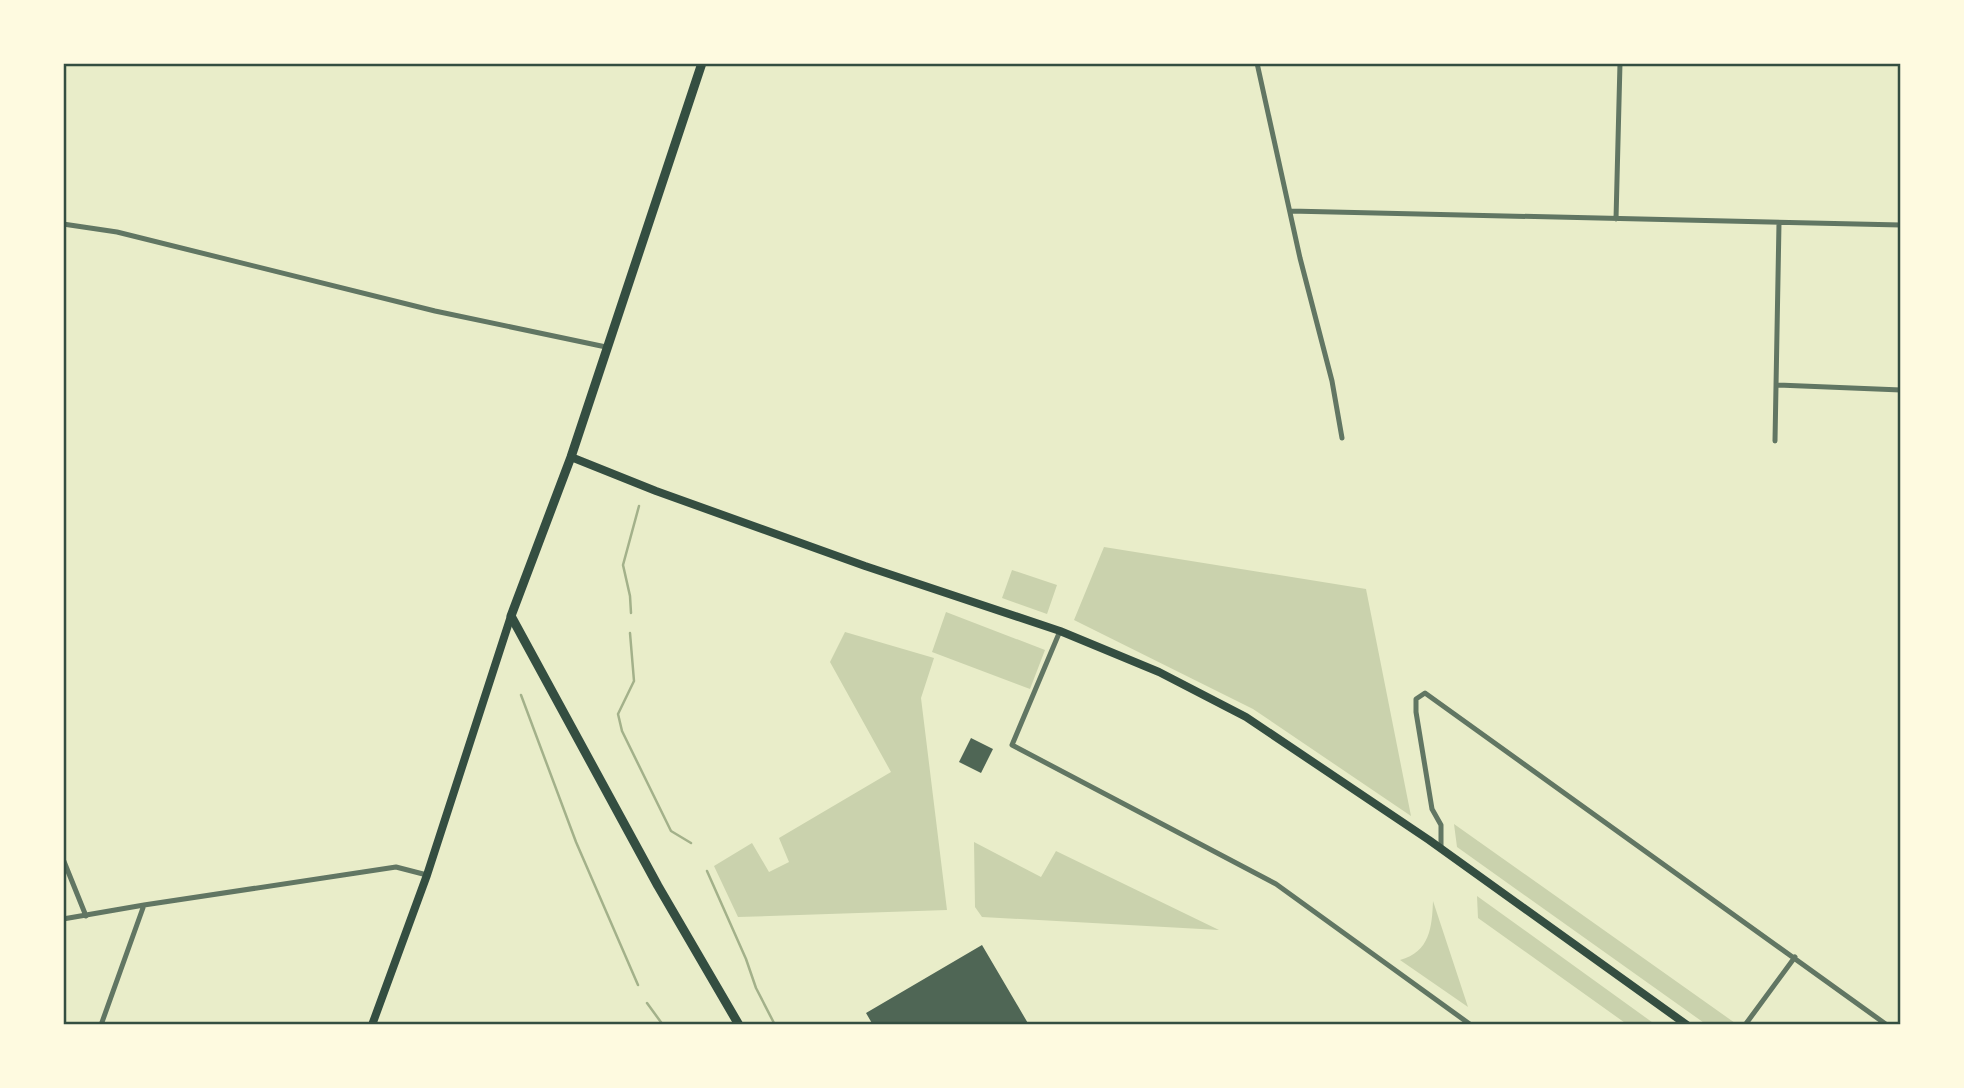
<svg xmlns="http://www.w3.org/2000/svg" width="1964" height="1088" font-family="Rubik,sans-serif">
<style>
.green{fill:#cad2ad}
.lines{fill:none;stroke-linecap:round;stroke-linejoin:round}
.stream{stroke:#a3b18a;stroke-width:2.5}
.building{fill:#4f6655}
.minor{stroke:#617663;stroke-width:5}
.primary{stroke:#344e41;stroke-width:8}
.trunk{stroke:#344e41;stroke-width:9}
.neatline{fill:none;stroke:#344e41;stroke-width:2.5}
</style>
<rect width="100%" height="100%" fill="#e9edc9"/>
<path class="green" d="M 1104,547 L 1366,589 L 1411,816 L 1253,709 L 1074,620 Z
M 1012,570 L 1057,585 L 1047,614 L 1002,598 Z
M 946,612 L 1045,650 L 1030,689 L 932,652 Z
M 845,632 L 934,658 L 921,698 L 947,910 L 738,917 L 714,866 L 752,843 L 769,872 L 789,862 L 779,838 L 891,772 L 830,662 Z
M 1454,824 L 1735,1023 L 1733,1025 L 1707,1025 L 1457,847 Z
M 974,842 L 1041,877 L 1056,851 L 1219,930 L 982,917 L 975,907 Z
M 1477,896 L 1656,1025 L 1628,1025 L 1478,918 Z
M 1433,901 L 1468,1007 L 1400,960 C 1430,952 1432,927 1433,901 Z"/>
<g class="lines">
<path class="stream" d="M 631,613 L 630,596 L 623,565 L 639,506
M 630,633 L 634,681 L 618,714 L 622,731 L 671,831 L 691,843
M 521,695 L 576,842 L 638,985
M 707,871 L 746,959 L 756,988 L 775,1025
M 647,1003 L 663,1025"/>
</g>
<path class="building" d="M 971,738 L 993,749 L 981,773 L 959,762 Z
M 982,945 L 1029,1025 L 873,1025 L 866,1013 Z"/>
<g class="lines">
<path class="minor" d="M 1257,63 L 1300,258 L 1332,381 L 1342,438
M 1290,211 L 1901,225
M 1616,219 L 1620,63
M 63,224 L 117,232 L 435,311 L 606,347
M 1776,385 L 1901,390
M 1775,441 L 1779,223
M 1060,631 L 1012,745 L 1276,884 L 1471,1025
M 1441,849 L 1441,825 L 1432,809 L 1416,712 L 1416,699 L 1425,693 L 1887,1025
M 63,859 L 86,916
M 63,919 L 144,905 L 396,867 L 427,875
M 101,1025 L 144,905
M 1745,1025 L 1795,957"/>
<path class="primary" d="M 571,457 L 656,491 L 865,566 L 1060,631 L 1159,672 L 1246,717 L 1429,840 L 1687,1025
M 372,1025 L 427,875 L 511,616"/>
<path class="trunk" d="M 702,63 L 571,457 L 511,616 L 658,886 L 739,1025"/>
</g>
<rect width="1964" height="1088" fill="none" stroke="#fefae0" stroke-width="130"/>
<rect x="65" y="65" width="1834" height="958" class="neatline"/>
</svg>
